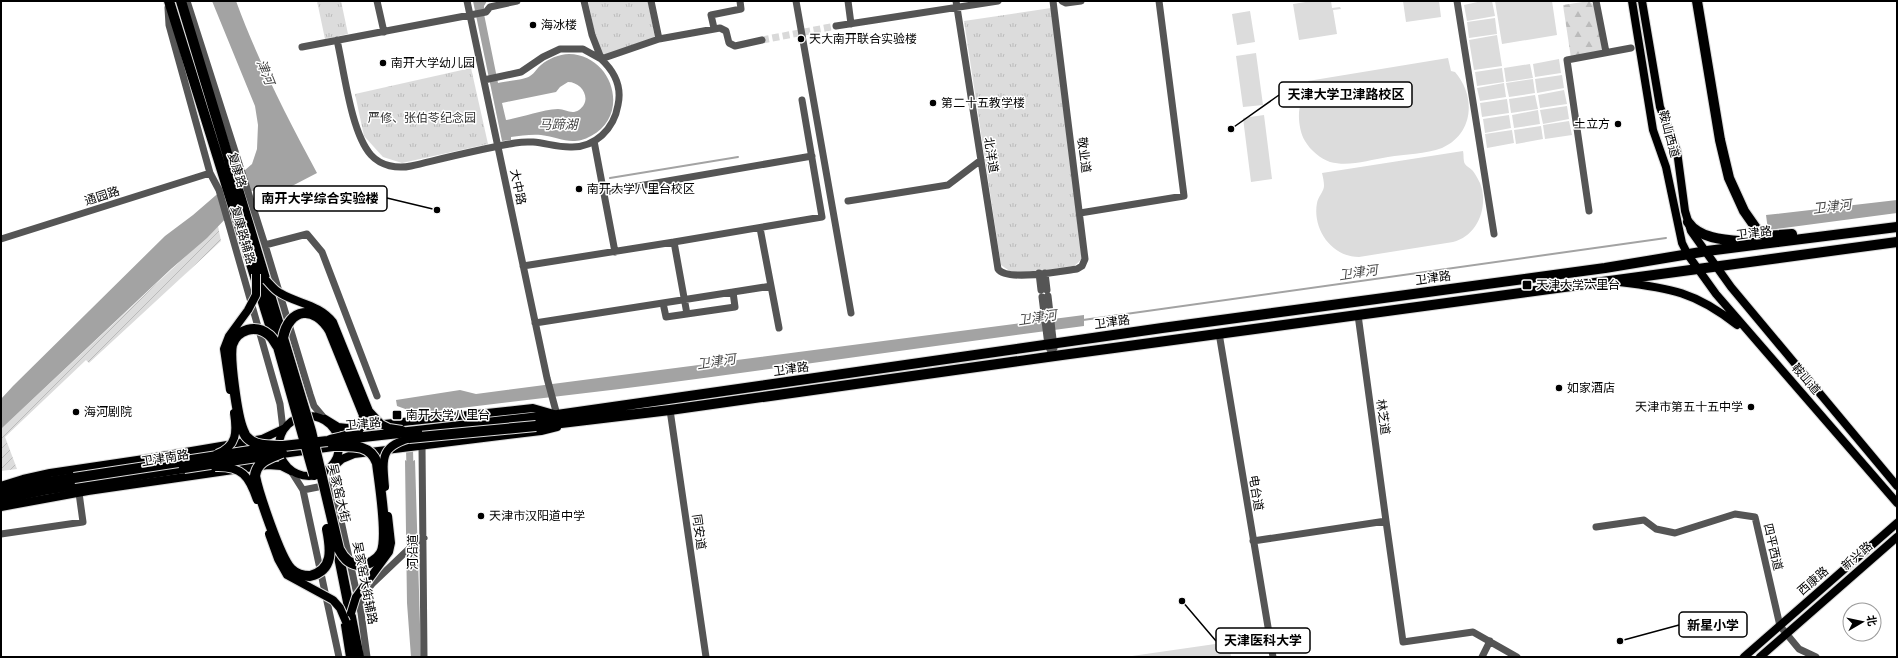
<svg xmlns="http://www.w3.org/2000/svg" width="1898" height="658" font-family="Poppins,'Noto Sans SC',sans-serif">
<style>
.grass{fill:#dcdcdc}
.forest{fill:url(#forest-firs)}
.park{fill:url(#park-tufts)}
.garden{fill:url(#garden-furrows)}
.water{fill:#a3a3a3;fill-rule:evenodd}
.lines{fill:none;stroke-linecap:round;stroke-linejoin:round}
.stream{stroke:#a3a3a3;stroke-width:2}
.canal{stroke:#a3a3a3;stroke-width:7}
.minor-tunnel{stroke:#d9d9d9;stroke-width:7;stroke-dasharray:7 3.5;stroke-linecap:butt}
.major-casing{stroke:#dbdbdb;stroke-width:10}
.highway-casing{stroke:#dbdbdb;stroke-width:12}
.minor{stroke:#555;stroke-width:7}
.major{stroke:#000;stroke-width:8}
.highway{stroke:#000;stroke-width:10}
.major-bridge-casing{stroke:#dbdbdb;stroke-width:10;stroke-linecap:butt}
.highway-bridge-casing{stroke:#dbdbdb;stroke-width:12;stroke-linecap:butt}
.major-bridge{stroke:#000;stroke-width:8}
.highway-bridge{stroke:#000;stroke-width:10}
.poi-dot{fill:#000;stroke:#fff;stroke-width:1.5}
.labels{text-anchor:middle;stroke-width:3;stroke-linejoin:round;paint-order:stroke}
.poi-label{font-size:12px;fill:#000;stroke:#fff;text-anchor:start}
.park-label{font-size:12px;fill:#333;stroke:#fff}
.street-label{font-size:12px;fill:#000;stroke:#fff}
.water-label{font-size:13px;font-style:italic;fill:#444;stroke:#fff}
.leader{fill:none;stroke:#000;stroke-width:1.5}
.callout-dot{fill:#000;stroke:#fff;stroke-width:1.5}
.callout{fill:#fff;stroke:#000;stroke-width:1.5}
.callout-label{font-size:13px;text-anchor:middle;font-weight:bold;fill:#000}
</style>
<defs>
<pattern id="forest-firs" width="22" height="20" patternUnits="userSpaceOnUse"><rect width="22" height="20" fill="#dcdcdc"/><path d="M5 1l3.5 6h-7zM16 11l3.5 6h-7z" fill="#bbb"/></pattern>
<pattern id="park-tufts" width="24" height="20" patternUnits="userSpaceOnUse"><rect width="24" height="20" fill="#dcdcdc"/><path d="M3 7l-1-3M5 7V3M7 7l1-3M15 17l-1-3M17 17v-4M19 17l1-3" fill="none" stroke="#bbb"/></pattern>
<pattern id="garden-furrows" width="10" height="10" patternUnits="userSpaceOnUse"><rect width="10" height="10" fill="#dcdcdc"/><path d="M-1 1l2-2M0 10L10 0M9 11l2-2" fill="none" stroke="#bbb"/></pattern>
</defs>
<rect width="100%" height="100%" fill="#fff"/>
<path class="grass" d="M 1312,1 L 1331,1 L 1332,8 L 1340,7 L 1341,9 L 1333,10 L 1337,34 L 1299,40 L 1293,4 Z
M 1403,1 L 1439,1 L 1441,17 L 1406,22 Z
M 1482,1 L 1492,1 L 1495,16 L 1467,21 L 1464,5 Z
M 1495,1 L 1552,1 L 1557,35 L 1502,44 Z
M 1250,11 L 1255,42 L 1237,45 L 1232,14 Z
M 1495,18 L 1497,34 L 1469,38 L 1467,22 Z
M 1497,35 L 1502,66 L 1474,70 L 1469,40 Z
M 1256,53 L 1263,105 L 1243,107 L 1236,56 Z
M 1448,58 L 1451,71 L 1455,72 C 1476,96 1474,134 1442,148 C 1426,154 1405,154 1388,157 C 1369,160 1349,167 1330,162 C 1321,159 1310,150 1305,141 C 1299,131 1297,113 1301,103 C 1306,92 1309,93 1308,81 Z
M 1559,59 L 1561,73 L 1535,77 L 1533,64 Z
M 1530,64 L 1533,78 L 1506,82 L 1504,68 Z
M 1502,68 L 1504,82 L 1477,86 L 1475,72 Z
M 1562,75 L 1564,88 L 1537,93 L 1535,79 Z
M 1533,79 L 1535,93 L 1509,97 L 1506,83 Z
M 1504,83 L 1506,97 L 1480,101 L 1477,88 Z
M 1564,90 L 1567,104 L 1540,108 L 1538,95 Z
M 1535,95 L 1538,109 L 1511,113 L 1509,99 Z
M 1507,99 L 1509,113 L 1482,117 L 1480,103 Z
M 1567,106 L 1569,119 L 1543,124 L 1540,110 Z
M 1538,110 L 1540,124 L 1514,128 L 1512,115 Z
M 1264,115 L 1272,179 L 1251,182 L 1243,118 Z
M 1509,115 L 1511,128 L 1485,133 L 1483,119 Z
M 1569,121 L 1572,135 L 1545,139 L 1543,125 Z
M 1541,126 L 1543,139 L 1516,144 L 1514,130 Z
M 1512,130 L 1514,143 L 1487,148 L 1485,134 Z
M 1463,151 C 1464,155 1463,161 1465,164 C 1466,166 1470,168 1472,170 C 1475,173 1478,179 1480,183 C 1489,206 1478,236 1453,242 L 1359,257 C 1332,257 1312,229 1317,203 C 1318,197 1324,191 1324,186 C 1324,182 1323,177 1322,173 Z
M 1229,642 L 1231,657 L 1125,657 Z"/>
<path class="forest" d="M 1589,1 L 1596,7 L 1603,54 L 1571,58 L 1563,5 Z"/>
<path class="park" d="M 317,1 L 341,1 L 348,34 L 325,39 Z
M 588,1 L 648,1 L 655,38 L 603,56 L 595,35 Z
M 1051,8 L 1082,259 L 1073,267 L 1017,273 L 1011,272 L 1001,265 L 964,21 Z
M 471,68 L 488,144 L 402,163 L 383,157 L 364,136 L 355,94 Z"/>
<path class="garden" d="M 218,226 L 221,241 L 89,363 L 86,360 L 5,437 L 17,469 L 1,471 L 1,429 Z"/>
<path class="water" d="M 212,1 L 236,1 C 258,61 287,117 317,173 L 292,186 L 268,186 L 252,191 L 207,238 L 171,269 L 1,429 L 1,399 L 13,386 L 165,236 L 193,215 L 252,164 L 257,149 L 258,125 L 255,106 Z
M 473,1 L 487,1 L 484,6 L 484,14 L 498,83 C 506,81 525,80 530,76 C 535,73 537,68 541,65 C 548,59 559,54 569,54 C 613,55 631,115 591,136 C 571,147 560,137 541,135 C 531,134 520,136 511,137 L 511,140 L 502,141 ZM 568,82 C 582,82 593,100 579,110 C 571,115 566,109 558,109 C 541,110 523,117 506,120 L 502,103 L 556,92 L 560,87 Z
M 1897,200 L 1897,213 L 1768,230 L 1766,215 Z
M 1084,315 L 1084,326 C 940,345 796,366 651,385 C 573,395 494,403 416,414 L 411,411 L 397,406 L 396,400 L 460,390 L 476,394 Z
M 405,460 L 409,463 L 415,460 L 421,657 L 411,657 L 407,603 Z"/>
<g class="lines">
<path class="stream" d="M 610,178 L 738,157
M 1083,320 L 1666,238"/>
<path class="canal" d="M 409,419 L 411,411
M 409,427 L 410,470"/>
<path class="minor-tunnel" d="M 762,40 L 836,26"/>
<g class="major-casing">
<path id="major" d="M 1632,1 L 1653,130 L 1666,167 L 1682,243 L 1688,255 L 1716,294 L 1897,503
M 1642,1 L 1660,107 L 1677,151 L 1685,211 L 1691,231 L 1731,287 L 1897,486
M 1619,282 C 1670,288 1696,292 1737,325
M279 446a30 30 0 1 1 60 0a30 30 0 1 1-60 0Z
M 325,419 L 338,427 L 347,428 L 533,408 L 554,414
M 333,467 L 342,459 L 354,454 L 541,431 L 557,427
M 1,486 L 23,479 L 50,473 L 144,459 L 262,439 L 283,429
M 1,507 L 88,491 L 268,465 L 281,466 L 291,471
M 1744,657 L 1897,523
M 1760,657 L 1897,537"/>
</g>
<g class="highway-casing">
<path id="highway" d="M 169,1 L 276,344
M 181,1 L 283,338
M 1697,1 L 1720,140 L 1729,178 L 1744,211 L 1758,231 L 1766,236 L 1792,234
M 1688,222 C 1701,241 1731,240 1752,242
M 536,426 L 670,410 L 1062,355 L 1897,242
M 417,431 L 557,415 L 1162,328 L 1605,268 L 1707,251 L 1897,227
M 282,453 L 333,446
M 1,489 L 74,478
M 1,499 L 44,490 L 184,468
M 337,547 L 359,657
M 346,625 L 351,657"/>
</g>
<path class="minor" d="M 187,1 L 265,245 L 310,394 L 314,406 L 325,419
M 377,1 L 384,32
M 467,1 L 547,378 L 557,415
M 584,1 L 592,35 L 601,58
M 651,1 L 659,39 L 720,28 L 726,31 L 729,43 L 735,46 L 762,40
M 796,1 L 851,313
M 848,1 L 851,24
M 956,1 L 998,269 C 1007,282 1061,271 1077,269 L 1082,266 L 1085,259 L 1053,1
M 1062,1 L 1066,3 L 1081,1
M 1457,1 L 1494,234
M 1596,1 L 1606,52
M 168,8 L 169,25 L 210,173 L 219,190 L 280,404 L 283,429
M 836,26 L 998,1
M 714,28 L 711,15 L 741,9 L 740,1
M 337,40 C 344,70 351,133 371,155 C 381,166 397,169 411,166 C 445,158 480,149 515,143 C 538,139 550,147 570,147 C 595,148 614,129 618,105 C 622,87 614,71 601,59 L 659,39
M 302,47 L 486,12 L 490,7 L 517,1
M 484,80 L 521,72 L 543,57 L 560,49 L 583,49 L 601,59
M 594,141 L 615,252
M 604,192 L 812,156
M 848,201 L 948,185 L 981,160
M 1589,211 L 1567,60 L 1631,48
M 1080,213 L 1184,196 L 1159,1
M 760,228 L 779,328
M 1,239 L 210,173
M 265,245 L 307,234 L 322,252 L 377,396
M 523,266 L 674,242
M 1039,273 L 1041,290
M 1045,273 L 1047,290
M 733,292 L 771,286
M 1048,296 L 1054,348
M 1042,297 L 1048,345 L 1053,356
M 687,314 L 674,242 L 822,217 L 802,100
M 1358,315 L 1386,521
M 535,323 L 733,292 L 735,307 L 666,317 L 663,303
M 1219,333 L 1273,657
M 670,410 L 706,657
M 422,446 L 424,657
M 333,467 L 333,484 L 361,613 L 367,657
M 291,471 L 303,490 L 339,657
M 303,490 L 328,485
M 1596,527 L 1644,520 L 1656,529 L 1675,533 L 1735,514 L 1755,517 L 1780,626 L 1799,649 L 1816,657
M 1,534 L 83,522 L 79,493
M 1253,541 L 1386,521 L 1403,642 L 1473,632 L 1517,657
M 362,607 L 364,594 L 372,584 L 414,544 L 424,538
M 1482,657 L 1490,641"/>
<use href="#major" class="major"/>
<use href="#highway" class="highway"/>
<g class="major-bridge-casing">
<path id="major-bridge" d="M 266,280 C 271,285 274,290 280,293 C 298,304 319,304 333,322 L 369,411 L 381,424 L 389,428 L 402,430
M 230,390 L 224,349 L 229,336 L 248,310 L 256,295 L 256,274
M 217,454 C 237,446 237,432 234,413
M 215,467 C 242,466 249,476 257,500
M 385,487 C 382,455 381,446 414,437
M 269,534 L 278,559 L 287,575 L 333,600 L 340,608 L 346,622
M 351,613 L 356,597 L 389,552 L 391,543 L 388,516"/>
</g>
<g class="highway-bridge-casing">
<path id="highway-bridge" d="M 409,438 L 536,426
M 330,440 C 346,436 363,435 364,415 L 330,331 C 315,305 289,307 283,338 L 311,431 L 339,549 C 343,557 350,565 360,565 C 368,565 377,560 381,553 C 389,538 379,481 377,463 C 370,443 350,446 333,446
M 283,446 C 272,445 259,447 250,440 C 247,438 244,434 243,430 C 237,417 229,358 232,345 C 237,329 256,324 269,335 C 273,338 275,343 278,347 L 314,475
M 282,453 C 270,458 257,461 255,476 C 258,492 280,558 291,569 C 296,574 303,576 310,576 C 334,570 331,549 327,529
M 184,468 L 270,455
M 74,478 L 283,446 L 417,431"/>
</g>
<use href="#major-bridge" class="major-bridge"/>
<use href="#highway-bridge" class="highway-bridge"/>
</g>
<g class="poi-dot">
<circle cx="533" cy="25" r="4"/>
<circle cx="801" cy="39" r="4"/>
<circle cx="383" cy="63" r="4"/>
<circle cx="933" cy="103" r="4"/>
<circle cx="1618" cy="124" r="4"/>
<circle cx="579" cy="189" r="4"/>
<rect x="1522" y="280" width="10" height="10" rx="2"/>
<circle cx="1559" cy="388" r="4"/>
<circle cx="1751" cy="407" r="4"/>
<circle cx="76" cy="412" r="4"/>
<rect x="392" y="410" width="10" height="10" rx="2"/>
<circle cx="481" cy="516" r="4"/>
</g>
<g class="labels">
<g class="poi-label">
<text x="541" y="29">海冰楼</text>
<text x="809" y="43">天大南开联合实验楼</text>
<text x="391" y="67">南开大学幼儿园</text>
<text x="941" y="107">第二十五教学楼</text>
<text x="1610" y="128" text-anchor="end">土立方</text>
<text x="587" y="193">南开大学八里台校区</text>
<text x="1536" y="289">天津大学六里台</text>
<text x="1567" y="392">如家酒店</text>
<text x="1743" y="411" text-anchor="end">天津市第五十五中学</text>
<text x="84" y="416">海河剧院</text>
<text x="406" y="419">南开大学八里台</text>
<text x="489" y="520">天津市汉阳道中学</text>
</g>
<g class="park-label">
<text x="422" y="122">严修、张伯苓纪念园</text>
</g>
<g class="street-label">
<text transform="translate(1669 134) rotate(75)" y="4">鞍山西道</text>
<text transform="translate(991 155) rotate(81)" y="4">北洋道</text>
<text transform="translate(1084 155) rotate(83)" y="4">敬业道</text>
<text transform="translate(237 170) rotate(73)" y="4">复康路</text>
<text transform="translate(518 187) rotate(78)" y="4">大中路</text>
<text transform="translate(102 196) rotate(-18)" y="4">通园路</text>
<text transform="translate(1754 233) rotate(-7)" y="4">卫津路</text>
<text transform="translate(243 235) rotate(74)" y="4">复康路辅路</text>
<text transform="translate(1433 278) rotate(-8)" y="4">卫津路</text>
<text transform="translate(1112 322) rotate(-8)" y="4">卫津路</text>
<text transform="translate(791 369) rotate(-8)" y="4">卫津路</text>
<text transform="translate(1806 379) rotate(49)" y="4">鞍山道</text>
<text transform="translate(1383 417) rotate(82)" y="4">林芝道</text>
<text transform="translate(363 424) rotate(-6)" y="4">卫津路</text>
<text transform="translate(165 458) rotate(-9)" y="4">卫津南路</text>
<text transform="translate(339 493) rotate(77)" y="4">吴家窑大街</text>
<text transform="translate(1256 493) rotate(81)" y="4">电台道</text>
<text transform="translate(699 532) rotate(82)" y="4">同安道</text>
<text transform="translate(1773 547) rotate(77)" y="4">四平西道</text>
<text transform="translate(413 552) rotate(-90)" y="4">河沿道</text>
<text transform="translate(1857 556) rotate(-41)" y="4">新兴路</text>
<text transform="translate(1813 581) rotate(-41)" y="4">西康路</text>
<text transform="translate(365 583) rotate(79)" y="4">吴家窑大街辅路</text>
</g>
<g class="water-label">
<text transform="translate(266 72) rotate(68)" y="5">津河</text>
<text x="558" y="129">马蹄湖</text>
<text transform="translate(1832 206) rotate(-7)" y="5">卫津河</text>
<text transform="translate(1358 272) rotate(-8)" y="5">卫津河</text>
<text transform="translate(1037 317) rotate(-8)" y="5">卫津河</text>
<text transform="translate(716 361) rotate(-8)" y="5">卫津河</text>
</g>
</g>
<path class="leader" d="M1231 129L1279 95M437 210L387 198M1620 641L1679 625M1182 601L1216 641"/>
<g class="callout-dot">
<circle cx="1231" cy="129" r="4"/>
<circle cx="437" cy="210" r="4"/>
<circle cx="1620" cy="641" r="4"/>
<circle cx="1182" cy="601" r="4"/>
</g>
<g class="callout">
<rect x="1279" y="82" width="133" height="25" rx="4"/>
<rect x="254" y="186" width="133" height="25" rx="4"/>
<rect x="1679" y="612" width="68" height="25" rx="4"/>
<rect x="1216" y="628" width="94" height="25" rx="4"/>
</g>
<g class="callout-label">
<text x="1346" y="99">天津大学卫津路校区</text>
<text x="320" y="203">南开大学综合实验楼</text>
<text x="1713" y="630">新星小学</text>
<text x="1263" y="645">天津医科大学</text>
</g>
<rect width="1898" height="658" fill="none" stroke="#000000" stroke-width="4"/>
<g transform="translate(1862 622) rotate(81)"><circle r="19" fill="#ffffff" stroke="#999999"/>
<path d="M0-3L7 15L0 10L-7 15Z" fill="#000000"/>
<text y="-6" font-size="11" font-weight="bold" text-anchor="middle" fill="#000000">北</text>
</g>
</svg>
